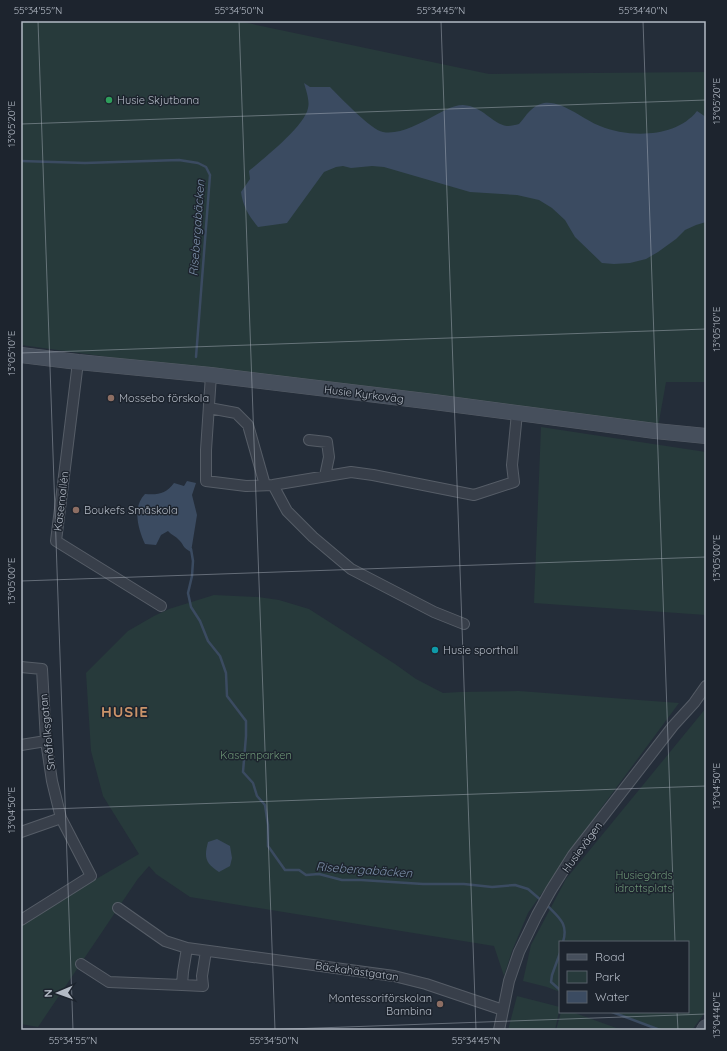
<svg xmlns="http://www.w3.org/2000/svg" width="727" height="1051" font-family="Quicksand,sans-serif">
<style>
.green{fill:#273a3b}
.water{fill:#3b4b61}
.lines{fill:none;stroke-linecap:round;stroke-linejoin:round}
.stream{stroke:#3b4b61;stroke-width:2.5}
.street-casing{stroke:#565d67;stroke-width:12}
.secondary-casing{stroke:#565d67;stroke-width:16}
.street{stroke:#383f4a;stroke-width:10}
.secondary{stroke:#464f5c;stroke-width:15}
.ticks{fill:none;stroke:#b3bac5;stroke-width:1;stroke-opacity:0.45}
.leisure-dot{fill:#2e9e5b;stroke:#1d242e;stroke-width:1.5}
.education-dot{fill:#8d6e63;stroke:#1d242e;stroke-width:1.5}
.culture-dot{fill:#0f9aa8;stroke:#1d242e;stroke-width:1.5}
.labels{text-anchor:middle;stroke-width:3;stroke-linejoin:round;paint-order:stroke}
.poi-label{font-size:11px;fill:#b3bac5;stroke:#1d242e;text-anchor:start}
.street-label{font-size:11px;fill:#b3bac5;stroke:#1d242e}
.park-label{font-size:11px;fill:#6c9475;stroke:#1d242e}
.water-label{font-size:12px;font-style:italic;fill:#7d91aa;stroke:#1d242e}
.district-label{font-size:15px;font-weight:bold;letter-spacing:1px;fill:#ca9369;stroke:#1d242e}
.neatline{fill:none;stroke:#b3bac5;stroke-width:1.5}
.ticks-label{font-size:10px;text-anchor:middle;fill:#b3bac5}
</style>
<rect width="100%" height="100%" fill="#242d39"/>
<path class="green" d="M 21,21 L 238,21 L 489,74 L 706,72 L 706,382 L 666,382 L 658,427 L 488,409 L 21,345 Z
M 541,427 L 706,452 L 706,615 L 534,603 Z
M 214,595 L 258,597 L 279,600 L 309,609 L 395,664 L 416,679 L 443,693 L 460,692 L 519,691 L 679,703 L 602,807 L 528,913 L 512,951 L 504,976 L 494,946 L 190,897 L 156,874 L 149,866 L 137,880 L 38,1027 L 21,1024 L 21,923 L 139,854 L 103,796 L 91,751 L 86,673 L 128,631 L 154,616 L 169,609 Z
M 706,708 L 706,1011 L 692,1030 L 660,1030 L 612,1012 L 688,1012 L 688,942 L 560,942 L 560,992 L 547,987 L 523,981 L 531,945 L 566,879 Z
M 517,996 L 560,1007 L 555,1030 L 508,1030 Z
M 561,1012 L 572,1012 L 622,1030 L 556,1030 Z"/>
<path class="water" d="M 304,83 L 310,87 L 330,87 C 340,97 371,130 383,132 C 399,135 419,124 432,117 C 442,112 452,105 463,105 C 483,106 492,124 507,126 C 511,126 515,125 519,124 C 526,116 532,105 544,103 C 562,100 584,120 600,126 C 629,138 676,138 697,111 L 706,117 L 706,222 L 696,225 L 685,230 L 676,239 L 658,252 L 646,259 L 630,263 L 614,264 L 602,263 L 575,237 L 565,220 L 552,208 L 539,200 L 517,195 L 470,192 L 384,167 L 372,166 L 351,168 L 343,166 L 336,167 L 324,172 L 287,223 L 258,227 C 249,216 243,207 241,192 L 250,179 L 249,171 C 263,159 305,126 308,108 C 310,101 306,90 304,83 Z
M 187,481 L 196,483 L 192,495 L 197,515 L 191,552 C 181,546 185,546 179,540 C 176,536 171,535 168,531 L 161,535 L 156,545 L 145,544 C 138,529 132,507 145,494 C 158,495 166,494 174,483 L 184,486 Z
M 217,839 L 230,846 L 232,858 L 230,866 L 219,872 C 205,863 204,857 208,842 Z"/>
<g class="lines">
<path class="stream" d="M 21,161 L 85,163 L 179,160 L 198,163 L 206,167 L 210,175 L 196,357
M 191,549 L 193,561 L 192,576 L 188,593 L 191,607 L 200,621 L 208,641 L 220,656 L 226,673 L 227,696 L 246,721 L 246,736 L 243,772 L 253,783 L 257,796 L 265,805 L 268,825 L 268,846 L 285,870 L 299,870 L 306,875 L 319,874 L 342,880 L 361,880 L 423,884 L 464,884 L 492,887 L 515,885 L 528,889 L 542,901
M 546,904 C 558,917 569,923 563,942
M 560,953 L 552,975 L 551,982 L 560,990
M 612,1012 L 660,1030"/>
<g class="street-casing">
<path id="street" d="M 78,362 L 56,541 L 161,606
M 211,375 L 206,450 L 206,481 L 246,486 L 273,485 L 351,472 L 373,475 L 474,495 L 514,482 L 512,465 L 517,413
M 209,408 L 236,413 L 248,425 L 265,485
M 309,440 L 327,442 L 329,457 L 325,476
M 273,485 L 287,511 L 313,537 L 351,569 L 434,612 L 464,624
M 21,667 L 42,669 L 46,741 L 52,781 L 61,818 L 91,876 L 21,920
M 21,745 L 46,741
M 21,832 L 61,818
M 118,908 L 165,941 L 187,948
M 206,951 L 202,976 L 203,986 L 182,985 L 183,972 L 187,948 L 394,976 L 426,984 L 503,1010
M 81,964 L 109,982 L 182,985
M 499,1030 L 509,981 L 519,952 L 537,915 L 551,890 L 573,855 L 673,726 L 694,703 L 706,686"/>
</g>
<g class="secondary-casing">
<path id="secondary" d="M 21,355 L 78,362 L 211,375 L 434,402 L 655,431 L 706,436
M 704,1030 L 706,1027"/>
</g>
<use href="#street" class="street"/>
<use href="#secondary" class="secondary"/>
</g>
<path class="ticks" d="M 38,21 L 73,1030M 239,21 L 275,1030M 441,21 L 476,1030M 643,21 L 675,942M 21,124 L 706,100M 21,353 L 706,329M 21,581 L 706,557M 21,810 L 706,786M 677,1012 L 678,1030M 262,1030 L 706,1014"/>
<circle class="leisure-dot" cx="109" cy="100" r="4"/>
<g class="education-dot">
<circle cx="111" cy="398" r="4"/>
<circle cx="76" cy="510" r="4"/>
<circle cx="440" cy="1004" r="4"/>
</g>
<circle class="culture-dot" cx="435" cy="650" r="4"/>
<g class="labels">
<g class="poi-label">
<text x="117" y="104">Husie Skjutbana</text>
<text x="119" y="402">Mossebo förskola</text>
<text x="84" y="514">Boukefs Småskola</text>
<text x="443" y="654">Husie sporthall</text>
<text x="432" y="1002" text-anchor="end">Montessoriförskolan<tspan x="432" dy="13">Bambina</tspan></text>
</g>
<g class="street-label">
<text transform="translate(364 394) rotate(7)" y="4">Husie Kyrkoväg</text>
<text transform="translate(61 501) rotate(-83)" y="4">Kasernallén</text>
<text transform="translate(47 732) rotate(-96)" y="4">Småfolksgatan</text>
<text transform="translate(582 847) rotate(-54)" y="4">Husievägen</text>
<text transform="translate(357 971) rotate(8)" y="4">Bäckahästgatan</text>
</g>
<g class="park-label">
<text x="256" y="759">Kasernparken</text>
<text x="644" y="879">Husiegårds<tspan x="644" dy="13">idrottsplats</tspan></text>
</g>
<g class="water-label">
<text transform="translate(197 228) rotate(-86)" y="4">Risebergabäcken</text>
<text transform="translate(364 870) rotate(4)" y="4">Risebergabäcken</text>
</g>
<g class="district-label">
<text x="125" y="717">HUSIE</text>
</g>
</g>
<rect width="727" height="1051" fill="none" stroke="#1d242e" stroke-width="44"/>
<rect x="559" y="941" width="130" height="72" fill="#1d242e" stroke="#59606a"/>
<rect x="567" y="954" width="20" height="6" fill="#464f5c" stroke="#59606a"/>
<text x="595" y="961" font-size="12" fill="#b3bac5">Road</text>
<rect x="567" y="971" width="20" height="12" fill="#273a3b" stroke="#59606a"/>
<text x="595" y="981" font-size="12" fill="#b3bac5">Park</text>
<rect x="567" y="991" width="20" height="12" fill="#3b4b61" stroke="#59606a"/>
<text x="595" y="1001" font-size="12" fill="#b3bac5">Water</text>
<g transform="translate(58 993) rotate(268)" stroke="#1d242e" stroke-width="3" paint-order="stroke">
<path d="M0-3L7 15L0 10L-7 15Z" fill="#b3bac5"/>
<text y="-6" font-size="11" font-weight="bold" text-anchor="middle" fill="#b3bac5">N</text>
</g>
<rect x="22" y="22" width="683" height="1007" class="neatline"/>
<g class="ticks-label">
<text x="38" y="14">55°34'55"N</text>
<text x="239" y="14">55°34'50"N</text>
<text x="441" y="14">55°34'45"N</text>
<text x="643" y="14">55°34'40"N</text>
<text transform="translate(716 101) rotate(-90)" y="4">13°05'20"E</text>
<text transform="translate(11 124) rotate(-90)" y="4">13°05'20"E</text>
<text transform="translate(716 329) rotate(-90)" y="4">13°05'10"E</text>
<text transform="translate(11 353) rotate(-90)" y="4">13°05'10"E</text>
<text transform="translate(716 558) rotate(-90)" y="4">13°05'00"E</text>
<text transform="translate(11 581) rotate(-90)" y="4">13°05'00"E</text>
<text transform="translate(716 786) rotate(-90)" y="4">13°04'50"E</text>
<text transform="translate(11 810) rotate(-90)" y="4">13°04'50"E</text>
<text transform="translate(716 1015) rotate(-90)" y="4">13°04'40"E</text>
<text x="73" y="1044">55°34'55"N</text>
<text x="274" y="1044">55°34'50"N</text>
<text x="476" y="1044">55°34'45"N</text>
</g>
</svg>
